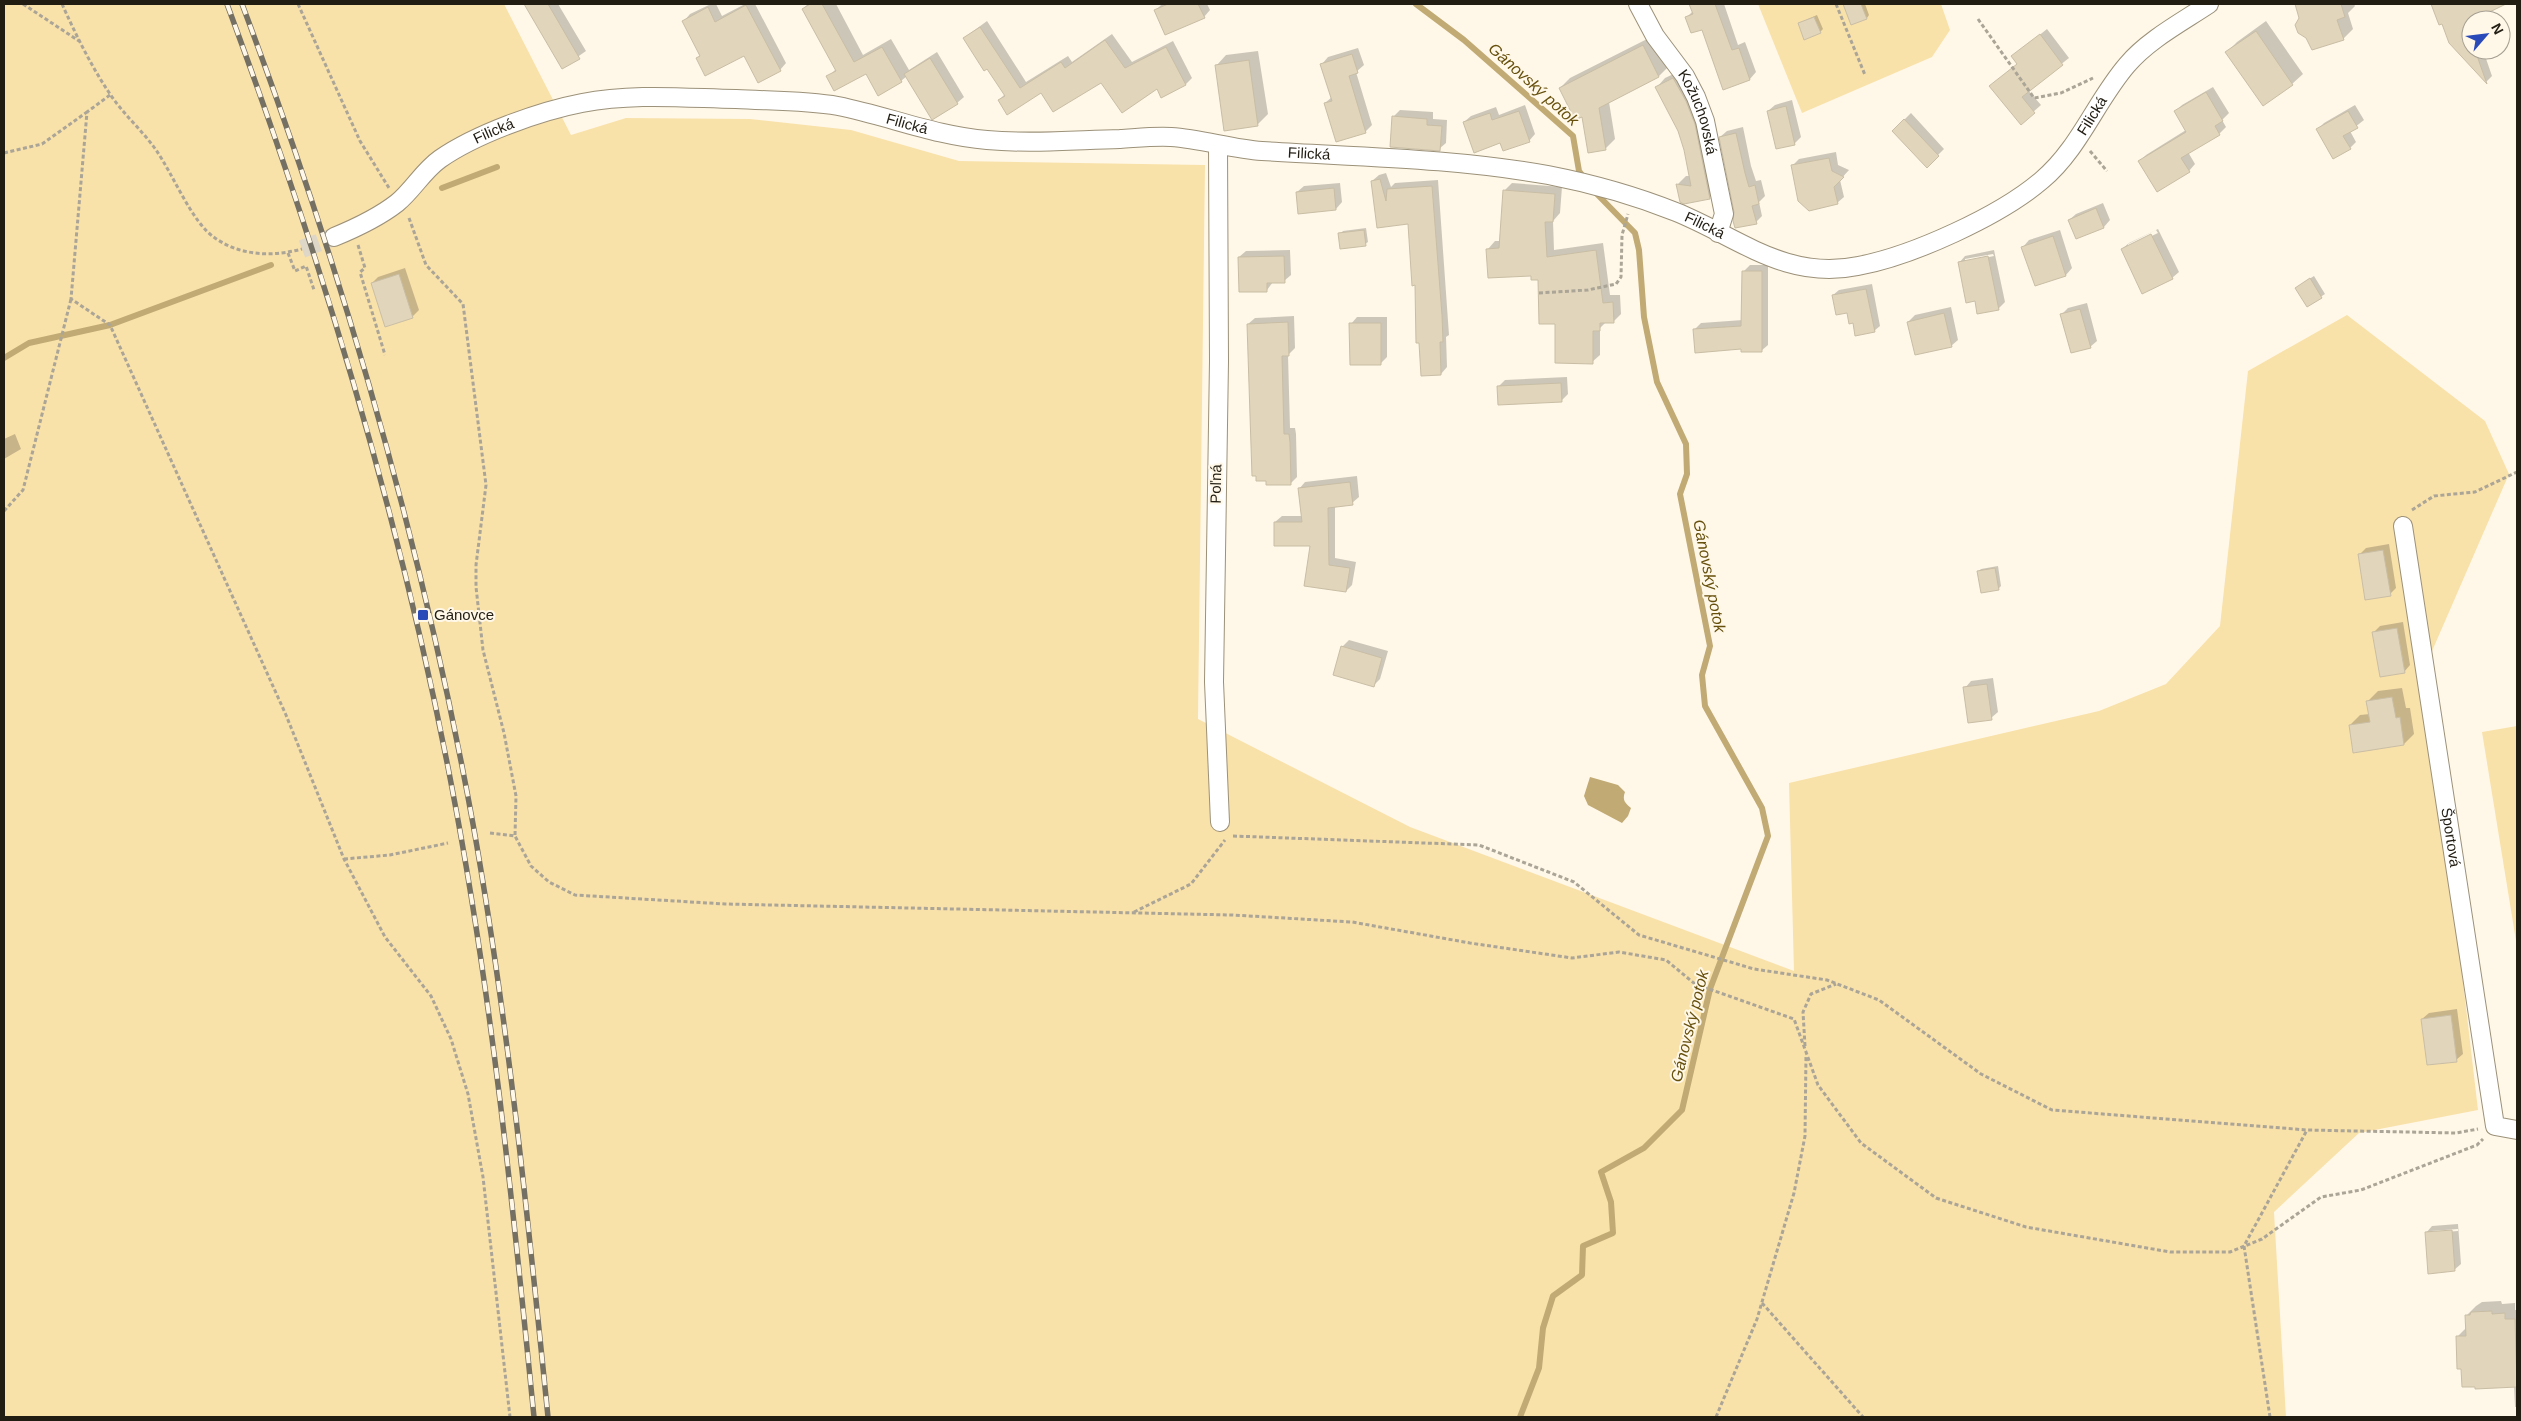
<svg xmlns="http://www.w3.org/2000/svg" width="2521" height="1421" font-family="Arial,sans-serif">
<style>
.green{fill:#f9e1aa}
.water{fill:#c1aa74}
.shadow{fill:#0003;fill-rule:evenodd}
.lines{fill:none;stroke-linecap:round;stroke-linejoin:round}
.stream{stroke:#c1aa74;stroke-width:6}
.building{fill:#e1d5bb;stroke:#c9bea5}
.minor-tunnel{stroke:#ded7c8;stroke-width:18;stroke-dasharray:18 9;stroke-linecap:butt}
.minor-casing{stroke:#9c9179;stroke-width:20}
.path{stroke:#aba597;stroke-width:3;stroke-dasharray:4 2.5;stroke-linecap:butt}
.minor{stroke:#fff;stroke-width:18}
.rail-casing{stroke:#757064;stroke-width:5.5}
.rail{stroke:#fff8e8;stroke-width:4;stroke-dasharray:11;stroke-linecap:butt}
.poi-dot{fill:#2b4aba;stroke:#fff8e8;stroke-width:2}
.labels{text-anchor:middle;stroke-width:4;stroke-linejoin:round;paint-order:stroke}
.street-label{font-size:15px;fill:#211d13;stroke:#fff8e8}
.poi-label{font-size:15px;fill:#211d13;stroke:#fff8e8;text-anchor:start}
.water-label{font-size:16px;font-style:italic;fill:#67500d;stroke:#fff8e8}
</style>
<rect width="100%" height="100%" fill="#fff8e8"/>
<path class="green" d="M 4,4 L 504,4 L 571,135 L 626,118 L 750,119 L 851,130 L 959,161 L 1205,165 L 1198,719 L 1410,827 L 1794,971 L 1789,783 L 2099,711 L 2166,684 L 2220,626 L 2248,371 L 2347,315 L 2485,421 L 2509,474 L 2426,665 L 2478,1110 L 2359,1133 L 2274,1212 L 2286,1417 L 4,1417 Z
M 1758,4 L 1941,4 L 1950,30 L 1932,57 L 1802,113 Z
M 2517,726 L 2517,947 L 2482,732 Z"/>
<path class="water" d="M 1590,777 L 1618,785 L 1625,792 C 1622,800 1625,803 1631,808 L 1628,816 L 1622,823 L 1588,805 L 1584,796 Z"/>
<path class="shadow" d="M 526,4 L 558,4 L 586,51 L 563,67 Z
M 711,4 L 716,4 L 722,16 L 745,4 L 755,4 L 786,63 L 780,70 L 745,54 L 697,58 L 701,55 L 684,21 L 690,14 Z
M 808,4 L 836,4 L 863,55 L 891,39 L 909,70 L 937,52 L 964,97 L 957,103 L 907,76 L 901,81 L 866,73 L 828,77 L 836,69 L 803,9 Z
M 1162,4 L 1207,4 L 1210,10 L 1204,17 L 1156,10 Z
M 1691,4 L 1724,4 L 1738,45 L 1745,42 L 1756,72 L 1750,79 L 1724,88 L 1702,28 L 1686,18 L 1693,11 Z
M 1844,4 L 1865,4 L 1869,15 L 1867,18 Z
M 2299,4 L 2354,4 L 2355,6 L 2348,13 L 2353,29 L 2343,39 L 2297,6 Z
M 2432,4 L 2504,4 L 2471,20 L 2471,50 L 2483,50 L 2492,76 L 2486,82 L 2443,23 L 2439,24 Z
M 1817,15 L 1823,29 L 1820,32 L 1799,23 Z
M 987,21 L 1026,82 L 1068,56 L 1072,62 L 1112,34 L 1132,62 L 1173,41 L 1192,78 L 1186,84 L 1162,97 L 1157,87 L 1101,81 L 999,100 L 1005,94 L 988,67 L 964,38 Z
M 2266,21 L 2303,74 L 2292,84 L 2263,104 L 2227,52 L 2237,42 Z
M 2047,29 L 2069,58 L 2028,90 L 2041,105 L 2021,123 L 2018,63 L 2013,56 Z
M 1653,36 L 1668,67 L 1659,76 L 1609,102 L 1615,139 L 1606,148 L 1583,115 L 1560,88 L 1570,78 Z
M 1358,48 L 1364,65 L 1356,72 L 1372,125 L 1365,132 L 1325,103 L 1332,97 L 1322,64 L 1328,57 Z
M 1258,51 L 1268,114 L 1257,125 L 1216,66 L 1226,55 Z
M 1682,70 L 1718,189 L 1709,198 L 1678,184 L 1686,176 L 1690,176 L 1685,150 L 1679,131 L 1657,87 L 1665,78 Z
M 2213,87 L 2229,113 L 2222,120 L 2226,127 L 2219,134 L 2188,152 L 2195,164 L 2189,171 L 2140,161 L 2146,155 L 2186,130 L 2175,112 L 2182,105 Z
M 1792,100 L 1801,137 L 1794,144 L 1768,111 L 1775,105 Z
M 1525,105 L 1535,134 L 1529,141 L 1501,142 L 1464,122 L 1471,116 L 1496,107 L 1499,115 Z
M 2355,105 L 2364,120 L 2350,131 L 2356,142 L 2350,148 L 2318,129 L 2324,123 Z
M 1400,110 L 1433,112 L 1433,119 L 1447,120 L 1446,143 L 1439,149 L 1393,117 Z
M 1911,113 L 1944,149 L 1927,166 L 1893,131 Z
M 1743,127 L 1751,166 L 1756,181 L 1761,180 L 1765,196 L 1759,202 L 1762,216 L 1756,222 L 1736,212 L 1720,137 L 1727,131 Z
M 1836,152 L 1838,165 L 1849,170 L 1840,180 L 1844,197 L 1837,203 L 1792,166 L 1799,159 Z
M 1386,173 L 1391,187 L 1395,183 L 1438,180 L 1449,335 L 1446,337 L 1447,367 L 1441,374 L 1416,284 L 1409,223 L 1378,227 L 1372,181 L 1379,175 Z
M 1340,183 L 1342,202 L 1336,209 L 1297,192 L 1304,186 Z
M 1512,183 L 1562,187 L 1560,213 L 1553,221 L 1554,250 L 1603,243 L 1610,295 L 1620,295 L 1621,314 L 1613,322 L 1606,322 L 1600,328 L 1600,355 L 1592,362 L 1556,323 L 1539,279 L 1488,249 L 1495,241 L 1501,241 L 1504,191 Z
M 2103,203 L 2110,220 L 2104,227 L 2077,238 L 2069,220 L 2076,214 Z
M 1366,228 L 1368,242 L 1365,244 L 1340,234 L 1343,231 Z
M 2158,229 L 2179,272 L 2172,278 L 2122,249 L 2129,243 ZM 2156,230 L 2158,233 L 2128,247 L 2128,244 Z
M 2060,230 L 2072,268 L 2066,275 L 2023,247 L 2029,240 Z
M 1290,250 L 1291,275 L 1284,281 L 1273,282 L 1267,290 L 1239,257 L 1246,251 Z
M 1994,250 L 2005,302 L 1998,309 L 1976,299 L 1959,263 L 1965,256 ZM 1993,254 L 1994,256 L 1965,262 L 1965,259 Z
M 1750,265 L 1768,265 L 1768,345 L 1761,351 L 1742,348 L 1694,330 L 1701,323 L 1743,320 L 1744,271 Z
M 405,268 L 419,310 L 412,317 L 372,283 L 378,277 Z
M 2314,276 L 2325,294 L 2308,305 L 2300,285 Z
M 1872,284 L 1880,326 L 1874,331 L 1854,322 L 1833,295 L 1839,290 Z
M 2087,303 L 2097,341 L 2090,347 L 2062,314 L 2068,308 Z
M 1951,307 L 1958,340 L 1951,346 L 1908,322 L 1915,315 Z
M 1294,316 L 1295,348 L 1288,355 L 1290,428 L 1295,428 L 1296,434 L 1297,477 L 1290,484 L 1267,479 L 1257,474 L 1248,324 L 1255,318 Z
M 1357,317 L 1387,317 L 1387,357 L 1381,363 L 1351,324 Z
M 1567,377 L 1568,394 L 1562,400 L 1499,386 L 1505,380 Z
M 15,434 L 21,449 L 4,459 L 4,439 Z
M 1357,476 L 1359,497 L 1352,503 L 1335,506 L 1335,558 L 1356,562 L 1352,585 L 1346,591 L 1312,544 L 1275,522 L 1282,516 L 1302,516 L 1299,489 L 1305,482 Z
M 2389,544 L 2396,588 L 2390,594 L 2359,555 L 2366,548 Z
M 1998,566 L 2001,586 L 1998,589 L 1978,572 L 1981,569 Z
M 2403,622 L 2410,665 L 2404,672 L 2373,633 L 2380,626 Z
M 1349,640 L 1388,651 L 1380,679 L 1373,686 L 1342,647 Z
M 1993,678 L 1998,712 L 1991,718 L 1965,688 L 1971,681 Z
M 2402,688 L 2406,708 L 2410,708 L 2414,734 L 2404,744 L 2354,751 L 2350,725 L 2360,715 L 2370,714 L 2368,701 L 2378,691 Z
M 2457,1009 L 2463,1054 L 2456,1060 L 2422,1019 L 2429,1013 Z
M 2458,1224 L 2461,1264 L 2454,1270 L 2426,1233 L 2432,1226 ZM 2458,1229 L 2458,1231 L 2431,1233 L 2431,1231 Z
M 2501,1301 L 2502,1304 L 2515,1303 L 2515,1310 L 2517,1310 L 2517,1407 L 2515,1407 L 2514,1386 L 2462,1367 L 2457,1337 L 2467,1327 L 2466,1316 L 2476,1306 L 2482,1302 Z"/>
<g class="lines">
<path class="stream" d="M 1416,4 L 1464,40 L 1573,136 L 1579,171 L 1585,179
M 442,188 L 497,167
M 4,358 L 29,343 L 110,325 L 271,265
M 1520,1417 L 1539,1368 L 1543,1328 L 1553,1296 L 1582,1275 L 1583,1246 L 1613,1233 L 1611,1202 L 1601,1172 L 1644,1148 L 1682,1110 L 1710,989 L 1768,836 L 1762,808 L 1705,706 L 1702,675 L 1710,646 L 1680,494 L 1687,474 L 1686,444 L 1657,382 L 1644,317 L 1639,250 L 1635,233 L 1594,191"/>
</g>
<path class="building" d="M 524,4 L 548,4 L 580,59 L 562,69 Z
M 810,4 L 822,4 L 854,62 L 882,47 L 902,82 L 878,96 L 866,74 L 834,91 L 826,76 L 836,71 L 802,9 Z
M 1168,4 L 1198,4 L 1205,18 L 1165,35 L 1154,10 Z
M 1689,4 L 1715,4 L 1732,50 L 1739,48 L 1750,80 L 1723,90 L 1702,30 L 1691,33 L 1685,17 L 1693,14 Z
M 1843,4 L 1861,4 L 1867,19 L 1851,25 Z
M 2295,4 L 2341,4 L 2345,17 L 2337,20 L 2344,40 L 2312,50 L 2306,38 L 2298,33 L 2295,25 L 2299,18 Z
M 2431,4 L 2506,4 L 2465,24 L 2471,40 L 2471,50 L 2475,50 L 2487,84 L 2449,43 L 2442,24 L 2439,25 Z
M 746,5 L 781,71 L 758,83 L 744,56 L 705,76 L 696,58 L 700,56 L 682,21 L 708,7 L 715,22 Z
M 1814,17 L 1821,33 L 1804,40 L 1798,23 Z
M 980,27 L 1020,88 L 1061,62 L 1065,68 L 1105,40 L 1125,68 L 1166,47 L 1186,85 L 1161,98 L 1157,89 L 1122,113 L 1101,83 L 1053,112 L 1041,93 L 1007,115 L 998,100 L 1005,96 L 987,69 L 984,71 L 963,38 Z
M 2256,31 L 2293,85 L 2263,106 L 2225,52 Z
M 2040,34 L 2063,65 L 2022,97 L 2035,113 L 2021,125 L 1989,86 L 2017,64 L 2011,56 Z
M 1643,45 L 1659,77 L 1599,108 L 1606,150 L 1588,153 L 1582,117 L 1575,120 L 1559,88 Z
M 1352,54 L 1358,73 L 1349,76 L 1366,133 L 1336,142 L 1324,103 L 1332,101 L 1320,64 Z
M 930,58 L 958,104 L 932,120 L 904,74 Z
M 1249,60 L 1258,126 L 1224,131 L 1215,65 Z
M 1673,78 L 1686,101 L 1695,124 L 1710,199 L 1684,204 L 1680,202 L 1676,184 L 1691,186 L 1684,150 L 1678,131 L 1655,87 Z
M 2206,92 L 2223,121 L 2215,126 L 2220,135 L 2181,158 L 2190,172 L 2157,192 L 2138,161 L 2186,132 L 2174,111 Z
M 1786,106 L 1795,145 L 1776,149 L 1767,111 Z
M 1519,111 L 1530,142 L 1503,151 L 1500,143 L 1474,153 L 1463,122 L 1490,113 L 1492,120 Z
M 2348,111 L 2358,128 L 2343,136 L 2351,149 L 2333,159 L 2316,129 Z
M 1392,116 L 1427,119 L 1427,125 L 1442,126 L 1440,151 L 1390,147 Z
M 1904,119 L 1939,156 L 1927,168 L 1892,131 Z
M 1736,133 L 1745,173 L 1749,187 L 1755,185 L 1759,204 L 1752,206 L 1757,224 L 1735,228 L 1733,221 L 1734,212 L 1719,137 Z
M 1829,158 L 1832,171 L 1844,177 L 1834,187 L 1838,204 L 1809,211 L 1798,201 L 1791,165 Z
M 1380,179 L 1386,201 L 1387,189 L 1432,186 L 1442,315 L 1443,342 L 1440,342 L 1441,375 L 1421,376 L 1419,343 L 1416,343 L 1415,285 L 1412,286 L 1408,224 L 1377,228 L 1371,181 Z
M 1334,188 L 1336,210 L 1298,214 L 1296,192 Z
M 1503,190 L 1555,194 L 1553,222 L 1545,222 L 1547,257 L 1596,250 L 1603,303 L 1613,302 L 1614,323 L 1600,323 L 1600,331 L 1593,331 L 1593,364 L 1555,363 L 1555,324 L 1539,324 L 1538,280 L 1531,280 L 1531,276 L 1488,278 L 1486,249 L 1499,248 Z
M 2096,208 L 2104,228 L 2076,239 L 2068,220 Z
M 1364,230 L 1366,246 L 1340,249 L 1338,233 Z
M 2151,234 L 2173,279 L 2142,294 L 2121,249 Z
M 2053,236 L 2066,276 L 2035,286 L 2021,247 Z
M 1284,256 L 1285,283 L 1267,283 L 1267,292 L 1239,292 L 1238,257 Z
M 1988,256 L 1999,310 L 1977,314 L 1975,301 L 1966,303 L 1958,262 Z
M 1742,271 L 1762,271 L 1762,352 L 1741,352 L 1741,349 L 1695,353 L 1693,329 L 1741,326 Z
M 399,274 L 413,318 L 385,327 L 371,283 Z
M 2310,278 L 2322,298 L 2307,307 L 2295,288 Z
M 1866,289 L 1875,332 L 1855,336 L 1853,323 L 1849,324 L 1847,313 L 1836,315 L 1832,295 Z
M 2080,309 L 2091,348 L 2071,353 L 2060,314 Z
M 1944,313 L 1952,347 L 1915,355 L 1907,322 Z
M 1288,322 L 1289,356 L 1282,356 L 1284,434 L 1289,434 L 1290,442 L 1291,485 L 1266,485 L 1266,481 L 1256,481 L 1256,476 L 1252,476 L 1247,324 Z
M 1349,323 L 1381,323 L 1381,365 L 1350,365 Z
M 1561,383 L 1562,402 L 1498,405 L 1497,386 Z
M 1350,482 L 1353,505 L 1328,508 L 1329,565 L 1350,568 L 1346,592 L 1304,586 L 1310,546 L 1274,546 L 1274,522 L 1302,522 L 1298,488 Z
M 2383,550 L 2391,596 L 2365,600 L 2358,554 Z
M 1995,568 L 1999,590 L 1981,593 L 1977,571 Z
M 2397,628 L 2405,673 L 2380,677 L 2372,632 Z
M 1341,646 L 1382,658 L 1374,687 L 1333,675 Z
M 1987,684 L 1992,720 L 1968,723 L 1963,687 Z
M 2392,697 L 2396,718 L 2400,717 L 2404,745 L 2353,753 L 2349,725 L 2370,722 L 2366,701 Z
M 2451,1015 L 2457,1062 L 2427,1065 L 2421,1019 Z
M 2452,1230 L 2455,1271 L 2428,1274 L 2425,1232 Z
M 2492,1311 L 2492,1314 L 2505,1313 L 2505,1319 L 2515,1319 L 2517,1387 L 2475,1389 L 2475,1387 L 2462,1387 L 2461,1369 L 2457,1369 L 2456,1336 L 2466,1336 L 2465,1315 L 2470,1315 L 2471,1312 Z"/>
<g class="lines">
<path class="minor-tunnel" d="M 302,249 L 334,237"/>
<g class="minor-casing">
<g id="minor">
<path id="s1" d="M 1638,4 L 1655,36 L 1685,76 L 1696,97 L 1705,121 L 1724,214 L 1718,233"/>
<path d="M 1218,145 L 1219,361 L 1214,682 L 1220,822"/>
<path id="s2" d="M 334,237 C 356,228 379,217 397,203 C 413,190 423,171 440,159 C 476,134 540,111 582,103 C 633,93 685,98 736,99 C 769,101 804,100 838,106 C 888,116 936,136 987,140 C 1031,144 1076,140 1120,139 C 1137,138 1155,136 1171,137 C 1202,139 1232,149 1262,151 C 1358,157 1453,158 1548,175 C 1589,183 1636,196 1676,212 C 1738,237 1786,281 1858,266 C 1912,256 2000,216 2042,180 C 2079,149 2096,101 2127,65 C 2148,40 2182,22 2209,4"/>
<path id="s3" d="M 2403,526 L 2495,1126 L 2517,1130"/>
</g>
</g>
<path class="path" d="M 23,4 L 79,41
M 62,4 C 76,35 91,66 110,94 C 123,114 142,130 156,150 C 173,174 192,223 215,238 C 241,256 272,257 302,249
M 298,4 L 360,141 L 389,188
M 1836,4 L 1865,75
M 1978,19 L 2034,98 L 2061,93 L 2093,78
M 110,95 L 87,112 L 71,299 L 110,325 L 286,715 L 344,859 L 385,937 L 431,996 L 451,1039 L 468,1094 L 483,1177 L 510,1417
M 2090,151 L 2107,171
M 4,153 L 42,144 L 87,112
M 409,218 L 426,265 L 463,304 L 486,485 L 476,565 L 476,587 L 483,650 L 504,733 L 516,796 L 515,836
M 358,245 L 365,268 L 360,272 L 385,355
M 288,253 L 295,271 L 306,266 L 314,290
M 1539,293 L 1588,290 L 1616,284 L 1621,277 L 1622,235 L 1628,214
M 2412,510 L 2434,496 L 2475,492 L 2517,472
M 4,511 L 23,490 L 71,299
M 490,833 L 515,836 L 531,866 L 549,882 L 575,895 L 725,904 L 1232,915 L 1352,922 L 1470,943 L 1572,958 L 1619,952 L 1666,960 L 1695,984 L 1794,1019 L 1818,1085 L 1861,1143 L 1936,1198 L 2026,1227 L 2170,1252 L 2230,1252 L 2262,1239 L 2321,1197 L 2361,1190 L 2477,1145 L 2483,1139
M 1233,836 L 1479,845 L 1574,882 L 1639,935 L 1754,969 L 1827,980 L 1879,1000 L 1981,1074 L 2052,1110 L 2307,1130 L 2456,1133 L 2478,1129
M 344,859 L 390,855 L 448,843
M 1134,912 L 1191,884 L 1225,840
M 1805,1046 L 1803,1012 L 1811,994 L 1836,984
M 1762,1303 L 1863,1417
M 1716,1417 L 1757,1319 L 1794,1193 L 1805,1136 L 1806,1055
M 2270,1417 L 2244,1246 L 2307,1130"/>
<use href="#minor" class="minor"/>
<g class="rail-casing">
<path id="rail" d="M 227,4 C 322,260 401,520 452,788 C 492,996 513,1207 534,1417
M 242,4 C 342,270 422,544 473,824 C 508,1020 528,1219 548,1417"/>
</g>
<use href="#rail" class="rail"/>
</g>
<rect class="poi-dot" x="417" y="609" width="12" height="12" rx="2.5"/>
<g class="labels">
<g class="street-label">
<text dy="5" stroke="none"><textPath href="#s1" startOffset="125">Kožuchovská</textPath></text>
<text dy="5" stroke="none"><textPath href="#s2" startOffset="1874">Filická</textPath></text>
<text dy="5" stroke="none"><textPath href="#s2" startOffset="615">Filická</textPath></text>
<text dy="5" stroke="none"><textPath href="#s2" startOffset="194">Filická</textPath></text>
<text dy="5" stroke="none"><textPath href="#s2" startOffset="1020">Filická</textPath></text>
<text dy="5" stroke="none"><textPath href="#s2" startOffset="1425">Filická</textPath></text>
<text transform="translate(1216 484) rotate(-89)" y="5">Poľná</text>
<text dy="5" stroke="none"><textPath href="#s3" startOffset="315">Športová</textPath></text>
</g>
<g class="poi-label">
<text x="434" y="620">Gánovce</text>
</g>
<g class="water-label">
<text transform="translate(1534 84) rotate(42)" y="6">Gánovský potok</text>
<text transform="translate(1710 576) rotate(79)" y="6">Gánovský potok</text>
<text transform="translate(1689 1026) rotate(-76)" y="6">Gánovský potok</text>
</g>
</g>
<rect width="2521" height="1421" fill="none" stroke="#211d13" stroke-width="10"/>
<g transform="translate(2486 35) rotate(62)"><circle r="24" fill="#fff8e8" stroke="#a6a093"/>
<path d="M0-4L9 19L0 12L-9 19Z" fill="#2b4aba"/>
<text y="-8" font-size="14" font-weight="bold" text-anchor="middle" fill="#211d13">N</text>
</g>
</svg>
